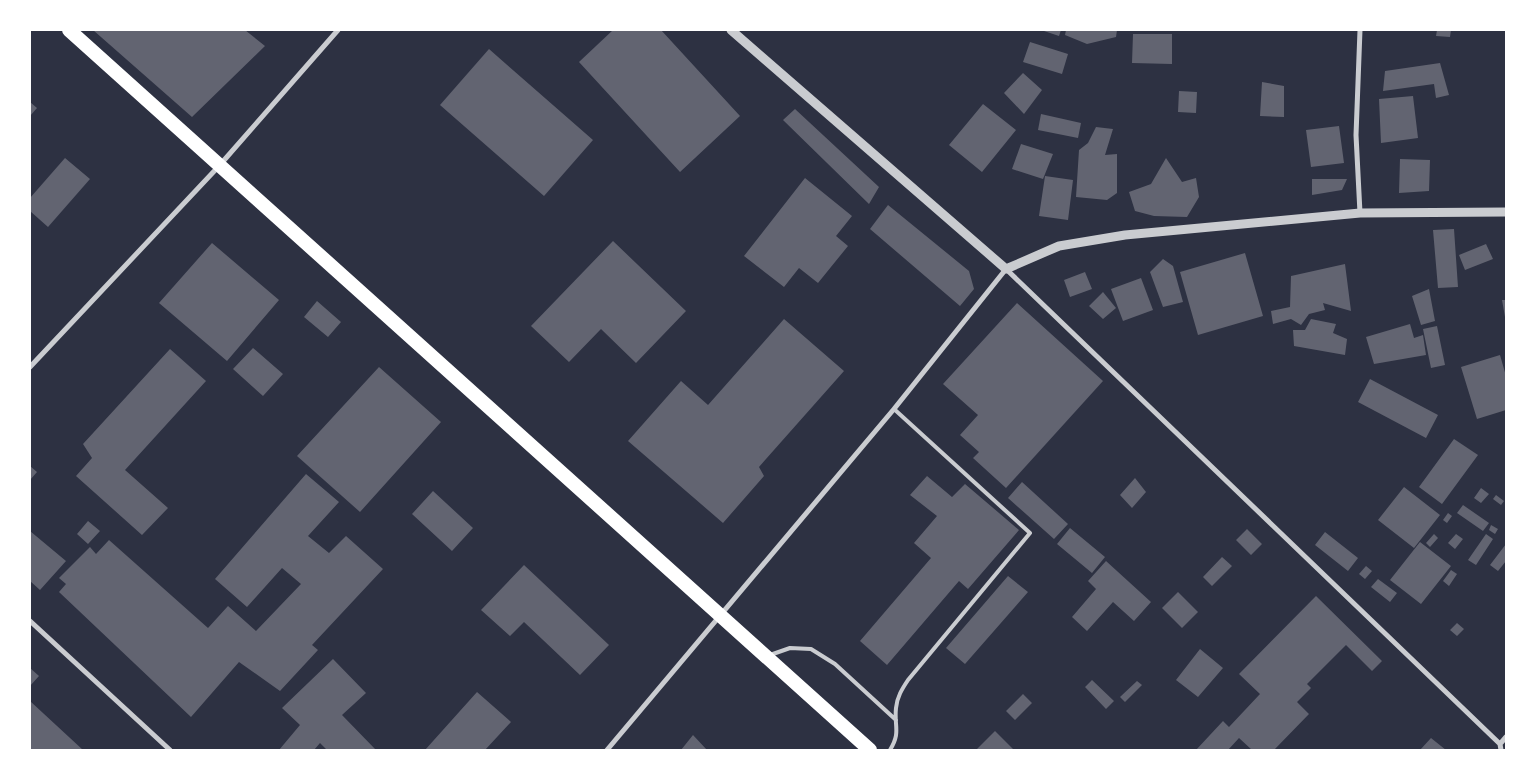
<svg xmlns="http://www.w3.org/2000/svg" width="1536" height="780" font-family="'Fira Sans Condensed',sans-serif">
<style>
.building{fill:#626471}
.lines{fill:none;stroke-linecap:round;stroke-linejoin:round}
.service{stroke:#caccd0;stroke-width:4}
.minor{stroke:#caccd0;stroke-width:5}
.tertiary{stroke:#caccd0;stroke-width:9}
.trunk{stroke:#fff;stroke-width:14}
</style>
<rect width="100%" height="100%" fill="#2d3142"/>
<path class="building" d="M 93,30 L 245,30 L 265,46 L 192,117 Z
M 613,30 L 661,30 L 740,116 L 680,172 L 579,62 Z
M 1041,30 L 1061,30 L 1059,36 Z
M 1066,30 L 1117,30 L 1116,37 L 1087,44 L 1065,35 Z
M 1437,30 L 1451,30 L 1450,37 L 1436,36 Z
M 1133,34 L 1172,34 L 1172,64 L 1132,63 Z
M 1030,42 L 1068,54 L 1062,74 L 1023,62 Z
M 489,49 L 593,140 L 544,196 L 440,105 Z
M 1440,63 L 1449,95 L 1436,98 L 1434,84 L 1383,91 L 1385,71 Z
M 1023,73 L 1042,90 L 1024,114 L 1004,93 Z
M 1262,82 L 1284,86 L 1284,117 L 1260,116 Z
M 1179,91 L 1197,92 L 1196,113 L 1178,112 Z
M 1413,96 L 1418,138 L 1381,143 L 1379,99 Z
M 30,102 L 37,108 L 30,116 Z
M 983,104 L 1016,130 L 982,172 L 949,145 Z
M 795,109 L 879,187 L 869,204 L 783,120 Z
M 1041,114 L 1081,123 L 1078,138 L 1038,130 Z
M 1339,126 L 1344,163 L 1311,167 L 1306,130 Z
M 1096,127 L 1113,129 L 1105,155 L 1117,154 L 1117,193 L 1107,200 L 1076,197 L 1079,150 L 1088,143 Z
M 1021,144 L 1053,154 L 1043,179 L 1012,169 Z
M 65,158 L 90,179 L 48,227 L 30,211 L 30,198 Z
M 1166,158 L 1182,182 L 1196,178 L 1199,197 L 1187,217 L 1154,216 L 1135,211 L 1129,192 L 1151,184 Z
M 1400,159 L 1430,160 L 1429,191 L 1399,193 Z
M 1045,176 L 1073,180 L 1068,220 L 1039,216 Z
M 805,178 L 852,216 L 836,236 L 848,246 L 818,283 L 799,268 L 784,287 L 744,256 Z
M 1312,179 L 1347,179 L 1342,190 L 1312,195 Z
M 888,205 L 969,271 L 974,289 L 960,306 L 870,229 Z
M 1454,229 L 1458,287 L 1438,288 L 1433,230 Z
M 613,241 L 686,311 L 636,363 L 601,329 L 569,362 L 531,326 Z
M 212,243 L 279,300 L 227,361 L 159,303 Z
M 1486,244 L 1493,259 L 1465,270 L 1459,255 Z
M 1245,253 L 1263,316 L 1198,335 L 1180,272 Z
M 1163,259 L 1173,266 L 1183,302 L 1163,307 L 1150,272 Z
M 1345,264 L 1351,311 L 1323,303 L 1325,310 L 1309,314 L 1301,325 L 1291,319 L 1273,324 L 1271,311 L 1290,307 L 1291,276 Z
M 1085,272 L 1092,289 L 1070,297 L 1064,280 Z
M 1141,278 L 1153,310 L 1123,321 L 1111,289 Z
M 1429,289 L 1435,321 L 1421,325 L 1412,296 Z
M 1103,292 L 1116,308 L 1103,319 L 1089,306 Z
M 1502,300 L 1506,300 L 1506,317 L 1505,317 Z
M 317,301 L 341,322 L 328,337 L 304,317 Z
M 1017,303 L 1103,381 L 1006,488 L 973,458 L 979,452 L 960,435 L 978,415 L 943,384 Z
M 784,319 L 844,371 L 759,467 L 764,476 L 723,523 L 628,441 L 681,381 L 708,405 Z
M 1311,319 L 1336,324 L 1333,333 L 1347,339 L 1345,355 L 1294,346 L 1293,330 L 1305,330 Z
M 1410,324 L 1414,338 L 1423,335 L 1426,355 L 1374,364 L 1366,337 Z
M 1437,326 L 1445,365 L 1431,368 L 1423,329 Z
M 253,348 L 283,374 L 263,396 L 233,369 Z
M 170,349 L 206,381 L 125,470 L 168,508 L 142,535 L 76,476 L 92,458 L 83,444 Z
M 1500,355 L 1506,376 L 1506,410 L 1477,419 L 1461,367 Z
M 379,367 L 441,422 L 360,512 L 297,456 Z
M 1370,379 L 1438,415 L 1426,438 L 1358,402 Z
M 1454,439 L 1478,455 L 1442,504 L 1419,487 Z
M 30,466 L 37,472 L 30,480 Z
M 306,474 L 339,502 L 308,536 L 329,553 L 346,536 L 383,569 L 312,645 L 318,650 L 280,691 L 239,662 L 191,717 L 59,592 L 66,584 L 59,578 L 90,547 L 96,554 L 109,540 L 208,628 L 228,606 L 256,631 L 301,584 L 282,568 L 247,607 L 215,579 Z
M 927,476 L 952,497 L 965,484 L 1019,530 L 968,589 L 959,581 L 887,665 L 860,641 L 931,558 L 914,543 L 937,516 L 910,495 Z
M 1135,478 L 1146,492 L 1132,508 L 1120,495 Z
M 1022,482 L 1068,524 L 1054,539 L 1008,498 Z
M 1404,487 L 1440,515 L 1414,548 L 1378,520 Z
M 1481,488 L 1489,494 L 1481,503 L 1474,498 Z
M 433,491 L 473,528 L 452,551 L 412,514 Z
M 1496,495 L 1504,501 L 1501,505 L 1493,499 Z
M 1463,505 L 1489,523 L 1483,531 L 1457,513 Z
M 1448,513 L 1452,516 L 1447,523 L 1443,520 Z
M 88,521 L 100,531 L 88,544 L 77,534 Z
M 1491,525 L 1498,529 L 1495,534 L 1489,530 Z
M 1070,528 L 1105,557 L 1092,573 L 1057,544 Z
M 1247,529 L 1262,544 L 1251,555 L 1236,540 Z
M 30,531 L 66,561 L 40,590 L 30,581 Z
M 1325,532 L 1358,558 L 1348,571 L 1315,545 Z
M 1434,534 L 1438,538 L 1430,547 L 1426,543 Z
M 1456,534 L 1463,539 L 1455,549 L 1448,543 Z
M 1486,534 L 1493,539 L 1476,565 L 1468,560 Z
M 1420,542 L 1451,566 L 1421,604 L 1390,580 Z
M 1506,544 L 1506,561 L 1498,571 L 1490,565 Z
M 1222,557 L 1232,566 L 1212,586 L 1203,577 Z
M 1106,561 L 1151,602 L 1134,621 L 1113,602 L 1087,631 L 1072,617 L 1096,589 L 1088,581 Z
M 524,565 L 609,645 L 580,675 L 524,622 L 510,636 L 481,610 Z
M 1366,566 L 1372,571 L 1365,579 L 1359,574 Z
M 1451,570 L 1457,574 L 1449,586 L 1443,581 Z
M 1008,576 L 1028,592 L 965,664 L 946,648 Z
M 1378,579 L 1397,593 L 1390,602 L 1371,587 Z
M 1178,592 L 1198,612 L 1182,628 L 1162,608 Z
M 1316,596 L 1382,661 L 1372,671 L 1346,645 L 1307,684 L 1311,688 L 1297,702 L 1309,714 L 1274,750 L 1252,750 L 1239,738 L 1228,750 L 1196,750 L 1223,721 L 1229,727 L 1260,694 L 1239,674 Z
M 1457,623 L 1464,629 L 1457,636 L 1450,630 Z
M 1200,649 L 1223,668 L 1198,697 L 1176,680 Z
M 333,659 L 366,693 L 342,715 L 376,750 L 327,750 L 320,743 L 314,750 L 279,750 L 300,725 L 282,708 Z
M 30,668 L 39,676 L 30,686 Z
M 1092,680 L 1114,701 L 1106,709 L 1085,687 Z
M 1137,681 L 1142,685 L 1125,702 L 1120,697 Z
M 477,692 L 511,722 L 485,750 L 425,750 Z
M 1023,694 L 1032,703 L 1015,720 L 1006,711 Z
M 30,701 L 83,750 L 30,750 Z
M 995,731 L 1014,750 L 976,750 Z
M 693,735 L 707,750 L 681,750 Z
M 1431,738 L 1446,750 L 1420,750 Z"/>
<g class="lines">
<path class="service" d="M 770,655 L 790,648 L 811,649 L 835,664 L 896,720
M 890,750 C 901,732 894,727 896,708 C 897,697 902,689 908,680 L 1030,533 L 894,409"/>
<path class="minor" d="M 1360,30 L 1356,135 L 1360,213
M 30,367 L 219,166 L 338,30
M 30,621 L 170,750
M 607,750 L 894,409 L 1006,269 L 1500,744
M 1501,750 L 1500,744 L 1506,737"/>
<path class="tertiary" d="M 731,30 L 1006,269 L 1059,246 L 1125,235 L 1360,213 L 1506,212"/>
<path class="trunk" d="M 69,30 L 870,750"/>
</g>
<rect width="1536" height="780" fill="none" stroke="#ffffff" stroke-width="62"/>
</svg>
